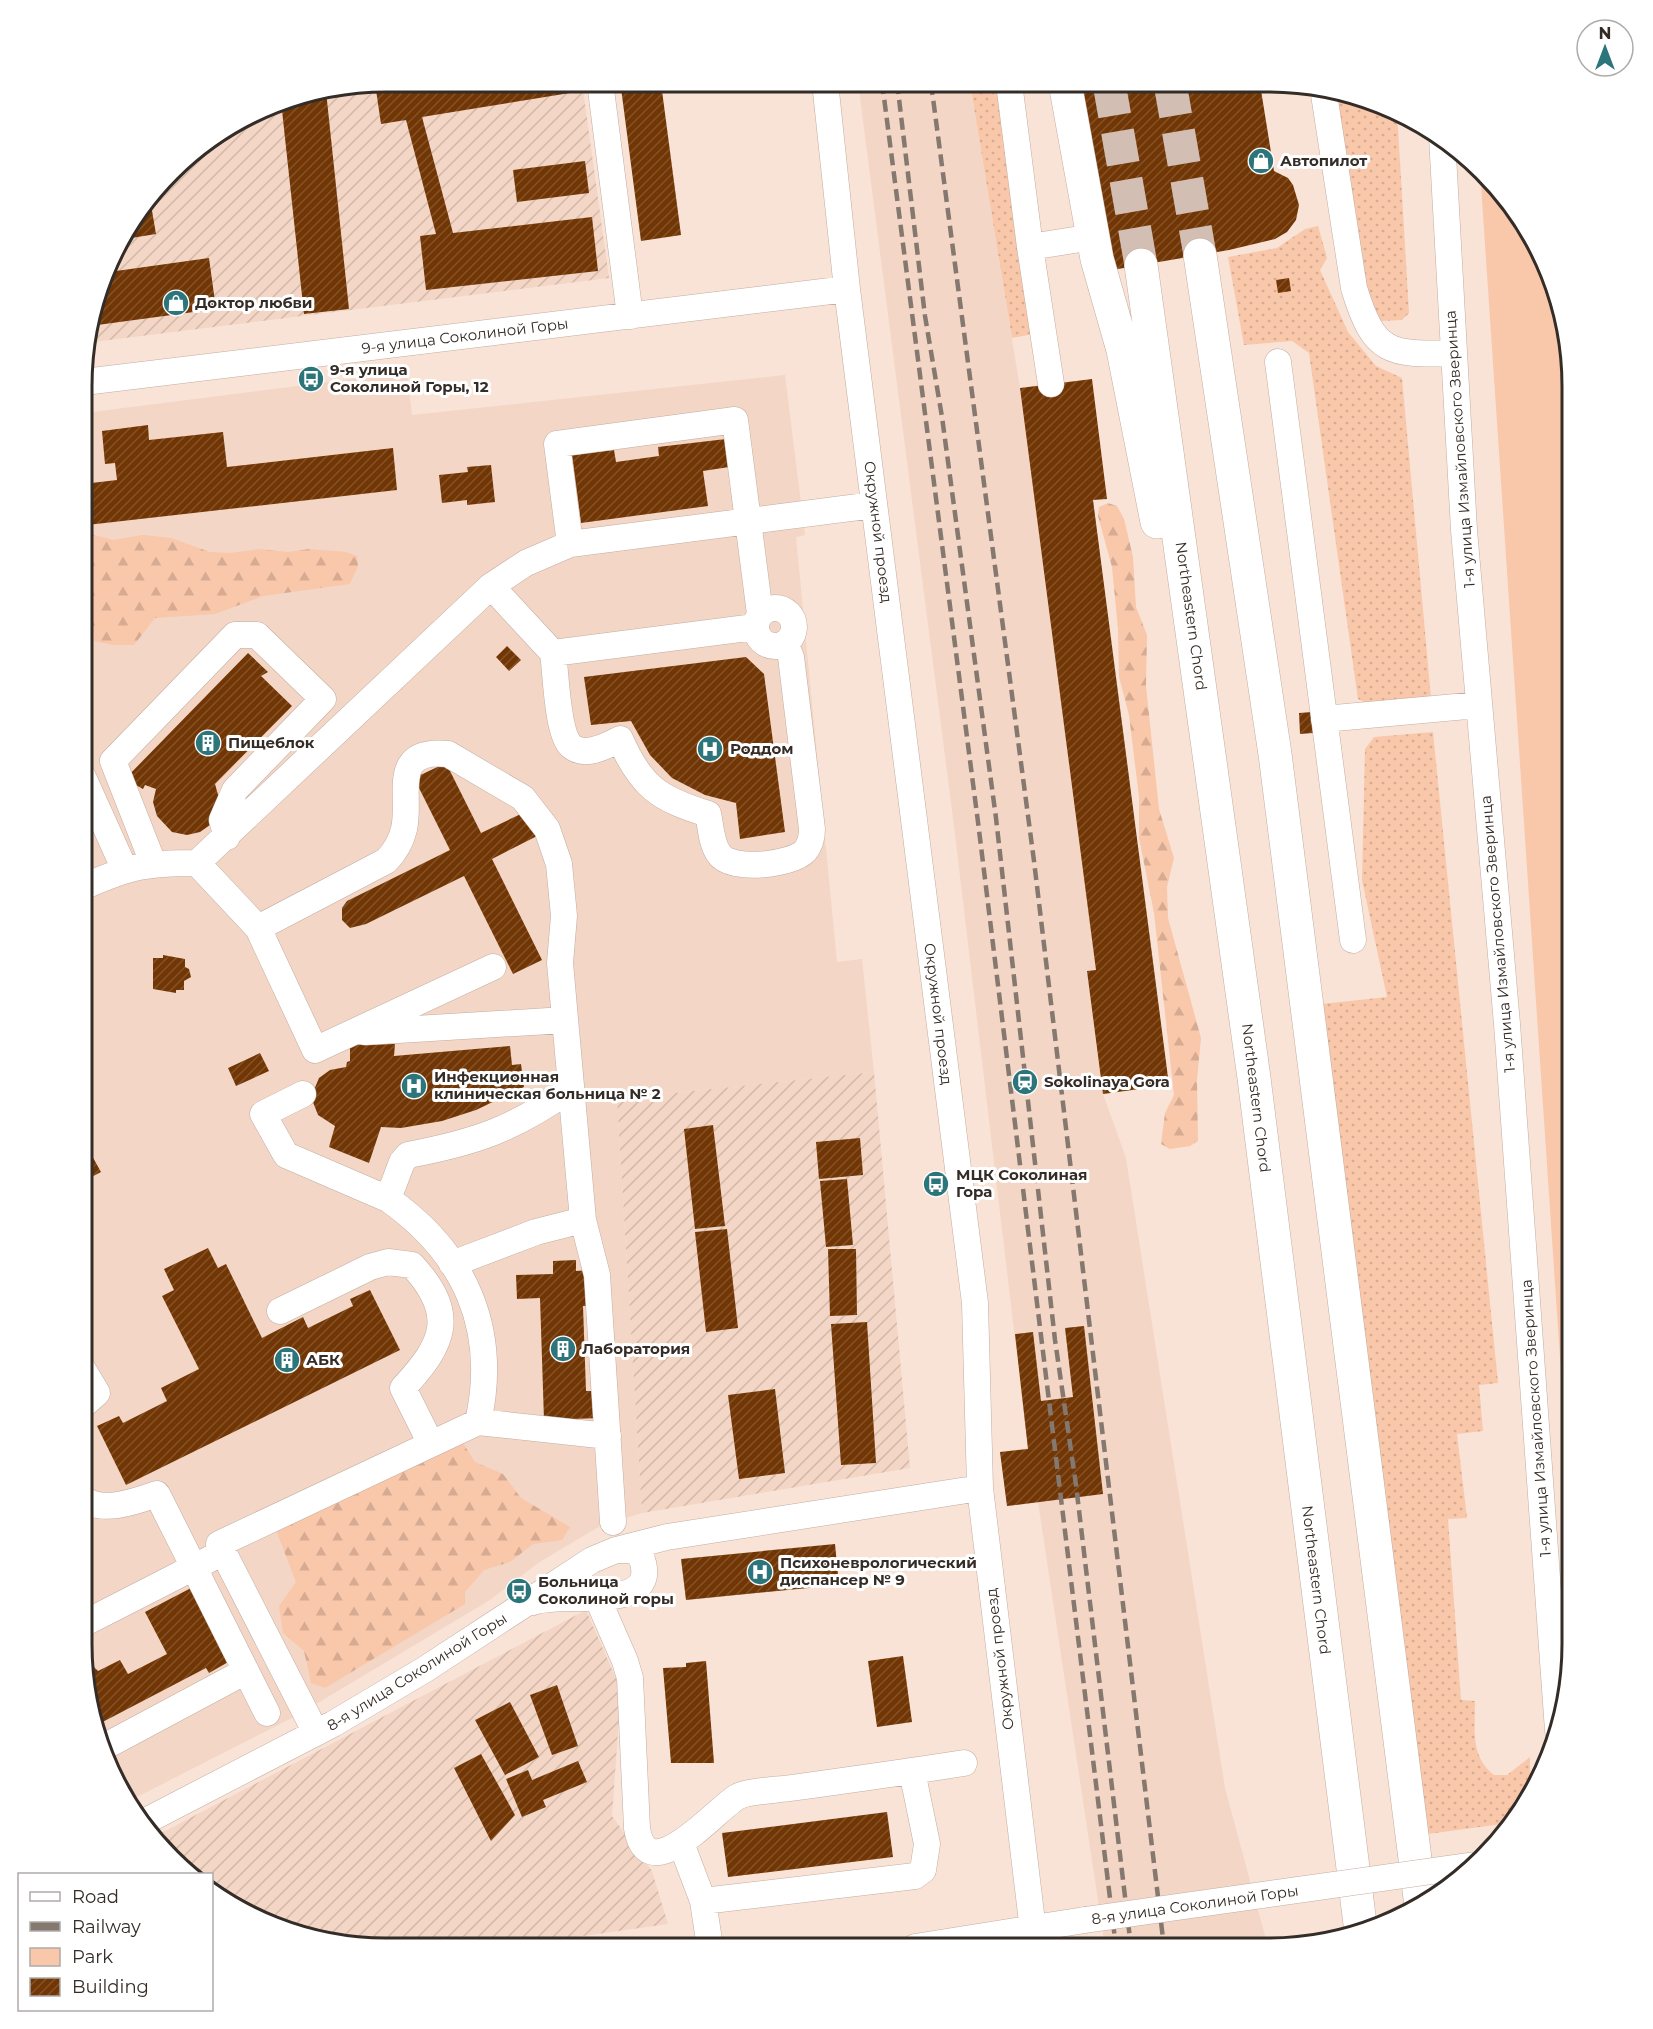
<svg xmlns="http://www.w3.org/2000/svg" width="1653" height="2029" font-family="Montserrat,sans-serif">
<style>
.built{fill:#f3d6c5}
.industrial{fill:url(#industrial-furrows)}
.grass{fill:url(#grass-dots)}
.forest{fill:url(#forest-firs)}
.park{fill:#f9c7aa}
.building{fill:url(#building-hatch)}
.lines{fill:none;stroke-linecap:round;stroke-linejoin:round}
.major-tunnel{stroke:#d2beb3;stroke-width:33;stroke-dasharray:33 16;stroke-linecap:butt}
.minor-casing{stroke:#c2ada1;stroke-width:27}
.major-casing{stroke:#c2ada1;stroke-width:34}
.minor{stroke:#fff;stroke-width:26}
.major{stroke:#fff;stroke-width:33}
.rail{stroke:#85786f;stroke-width:4.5;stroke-dasharray:12 6;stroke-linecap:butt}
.minor-bridge-casing{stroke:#c2ada1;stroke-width:27;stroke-linecap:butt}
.minor-bridge{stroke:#fff;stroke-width:26}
.labels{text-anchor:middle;stroke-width:6;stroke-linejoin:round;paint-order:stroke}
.poi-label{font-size:15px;font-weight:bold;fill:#342c27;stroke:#fff;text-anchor:start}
.street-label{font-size:15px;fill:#342c27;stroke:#fff}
.rim{fill:none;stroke:#342c27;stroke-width:3}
</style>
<defs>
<pattern id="industrial-furrows" width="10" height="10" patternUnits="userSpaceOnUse" patternTransform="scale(1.5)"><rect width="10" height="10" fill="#f3d6c5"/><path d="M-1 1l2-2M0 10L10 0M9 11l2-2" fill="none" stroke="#d1b8a9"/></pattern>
<pattern id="grass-dots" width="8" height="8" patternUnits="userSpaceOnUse" patternTransform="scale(1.5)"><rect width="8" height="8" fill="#f9c7aa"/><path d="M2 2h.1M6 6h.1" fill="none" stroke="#d6ab92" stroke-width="1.8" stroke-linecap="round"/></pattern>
<pattern id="forest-firs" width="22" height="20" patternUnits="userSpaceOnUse" patternTransform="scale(1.5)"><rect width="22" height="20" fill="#f9c7aa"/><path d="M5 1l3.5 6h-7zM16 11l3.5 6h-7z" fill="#d6ab92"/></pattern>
<pattern id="building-hatch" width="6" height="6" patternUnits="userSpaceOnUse" patternTransform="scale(1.5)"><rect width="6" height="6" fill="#723605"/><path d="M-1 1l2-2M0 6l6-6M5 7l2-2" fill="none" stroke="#82522a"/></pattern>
</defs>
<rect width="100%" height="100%" fill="#f9e3d6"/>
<path class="built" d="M 858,82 L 970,83 L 1020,388 L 1096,970 L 1087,971 L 1103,1094 L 1126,1158 L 1225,1788 L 1268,1947 L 1105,1947 L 1038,1502 L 1007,1506 L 1000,1452 L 1028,1448 L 954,826 Z
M 407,372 L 412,415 L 785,375 L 805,535 L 796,537 L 837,962 L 862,959 L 874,1072 L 617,1099 L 642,1513 L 602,1525 L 538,1563 L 490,1600 L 296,1716 L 127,1802 L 91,1723 L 81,1644 L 84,413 Z"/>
<path class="industrial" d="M 386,81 L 582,82 L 609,278 L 85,343 L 122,234 L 185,156 L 287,97 Z
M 874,1072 L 910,1468 L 642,1513 L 617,1099 Z
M 586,1610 L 621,1690 L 612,1816 L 652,1871 L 668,1924 L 507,1947 L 365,1947 L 287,1932 L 217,1897 L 212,1892 L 212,1874 L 191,1874 L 152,1838 Z"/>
<path class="grass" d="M 970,83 L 998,83 L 1014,226 L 1033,334 L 1012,338 Z
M 1332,90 L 1384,104 L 1397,111 L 1409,313 L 1402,320 L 1380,321 C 1349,255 1344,163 1332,90 Z
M 1318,226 L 1327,258 L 1320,270 L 1348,332 L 1376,366 L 1402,378 L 1431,698 L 1368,704 L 1358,699 L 1309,353 L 1292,341 L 1244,345 L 1228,257 L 1277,248 L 1305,229 Z
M 1433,732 L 1498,1383 L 1479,1385 L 1483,1431 L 1457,1434 L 1467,1518 L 1448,1519 L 1461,1700 L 1475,1701 C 1475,1730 1470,1756 1494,1775 L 1507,1775 L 1530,1757 L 1530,1793 L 1515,1820 L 1509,1823 L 1428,1834 L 1322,1004 L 1387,997 L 1362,880 L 1365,749 L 1374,737 Z"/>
<path class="forest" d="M 1108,503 L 1117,506 L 1124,519 L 1133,557 L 1136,607 L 1147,635 L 1146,686 L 1159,809 L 1174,858 L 1167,887 L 1168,918 L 1201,1038 L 1197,1080 L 1198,1141 L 1190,1146 L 1170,1149 L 1161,1144 L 1165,1113 L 1174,1095 L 1154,913 L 1139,838 L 1139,797 L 1129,715 L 1119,677 L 1118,629 L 1112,567 L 1098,516 L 1099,507 Z
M 83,517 L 94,535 L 113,540 L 143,535 L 171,538 L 210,552 L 230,553 L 259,549 L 288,552 L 309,549 L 346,552 L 357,556 L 358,566 L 350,584 L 263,596 L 215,614 L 155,618 L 134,645 L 113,645 L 94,641 L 93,631 L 83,615 Z
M 459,1437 L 475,1462 L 503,1474 L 521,1498 L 570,1527 L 562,1540 L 533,1544 L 510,1562 L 484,1570 L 465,1592 L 465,1604 L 325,1688 L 311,1683 L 304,1651 L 283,1633 L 279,1606 L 296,1582 L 276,1530 Z"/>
<path class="park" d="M 1480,170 L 1496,184 L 1531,234 L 1562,306 L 1572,385 L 1571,1521 Z"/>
<path class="building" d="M 386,81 L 574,82 L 576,92 L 422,117 L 453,233 L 592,217 L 598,271 L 426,290 L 420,236 L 436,234 L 406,120 L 381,124 L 375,83 Z
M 661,83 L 681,235 L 641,241 L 621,88 Z
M 1080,83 L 1260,84 L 1274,171 L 1288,178 L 1293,185 L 1299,205 L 1296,220 L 1287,232 L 1275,239 L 1229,250 L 1112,270 Z
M 326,91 L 349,309 L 304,314 L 281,101 L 287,97 Z
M 585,161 L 589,193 L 517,202 L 513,170 Z
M 150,199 L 156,234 L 119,240 L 122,234 Z
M 209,258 L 216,309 L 90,326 L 109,272 Z
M 1289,278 L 1291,291 L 1278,293 L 1276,280 Z
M 1092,379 L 1107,499 L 1093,500 L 1169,1085 L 1103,1094 L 1087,971 L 1096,970 L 1020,388 Z
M 148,425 L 149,440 L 223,432 L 227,467 L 393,448 L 397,490 L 87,525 L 83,484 L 117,480 L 115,463 L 105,464 L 102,431 Z
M 726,439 L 729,467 L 703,471 L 708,506 L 581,523 L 572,455 L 614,450 L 616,462 L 659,456 L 658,447 Z
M 491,465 L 495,502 L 467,505 L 467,500 L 442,503 L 439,475 L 468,472 L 467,467 Z
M 507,646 L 521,660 L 509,671 L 496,657 Z
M 248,653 L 268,672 L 261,676 L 292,706 L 215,784 L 220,802 L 217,815 L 210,825 L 200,832 L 187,835 L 172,832 L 157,816 L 153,802 L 156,789 L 145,785 L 143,789 L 125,779 Z
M 746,657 L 764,674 L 785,832 L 740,839 L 736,803 L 705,795 L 672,778 L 650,755 L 631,721 L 591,725 L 584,677 Z
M 1312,712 L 1313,733 L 1300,734 L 1299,713 Z
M 446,763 L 481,833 L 525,812 L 537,836 L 492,859 L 542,960 L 513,974 L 464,876 L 366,924 L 350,928 L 342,920 L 342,908 L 347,901 L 450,850 L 414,778 Z
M 163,955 L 185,959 L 185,967 L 189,969 L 191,977 L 184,981 L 184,990 L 176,990 L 176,993 L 153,989 L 153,958 L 163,958 Z
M 395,1044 L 394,1056 L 510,1046 L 512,1065 L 521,1064 L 524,1087 L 476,1110 L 442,1121 L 401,1128 L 381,1127 L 369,1163 L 329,1147 L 335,1126 L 318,1115 L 311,1097 L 319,1078 L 330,1070 L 346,1067 L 347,1062 L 350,1061 L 350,1045 Z
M 260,1053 L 269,1071 L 236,1086 L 228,1068 Z
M 713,1125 L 725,1226 L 695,1229 L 684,1129 Z
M 860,1138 L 863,1175 L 819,1179 L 816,1142 Z
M 86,1145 L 101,1172 L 82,1182 L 82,1147 Z
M 847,1179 L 853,1245 L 826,1247 L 820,1181 Z
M 727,1229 L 738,1328 L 706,1332 L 695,1232 Z
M 208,1248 L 218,1268 L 226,1264 L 262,1338 L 303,1317 L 308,1328 L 353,1306 L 350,1299 L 370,1290 L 400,1350 L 126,1485 L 97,1426 L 119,1416 L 123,1423 L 167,1401 L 161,1388 L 199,1369 L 162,1296 L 174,1290 L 164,1269 Z
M 828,1249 L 856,1249 L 857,1315 L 830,1316 Z
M 576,1260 L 576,1271 L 590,1270 L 591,1306 L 583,1306 L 586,1391 L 599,1391 L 600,1418 L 544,1420 L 540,1298 L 517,1299 L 516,1275 L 553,1274 L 553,1261 Z
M 867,1322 L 876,1463 L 841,1465 L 831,1324 Z
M 1084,1326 L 1103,1494 L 1007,1506 L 1000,1452 L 1028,1449 L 1015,1334 L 1033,1332 L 1041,1401 L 1073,1397 L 1065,1328 Z
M 775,1389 L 785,1473 L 739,1479 L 728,1395 Z
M 835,1544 L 839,1585 L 686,1600 L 681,1559 Z
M 191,1588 L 230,1661 L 209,1673 L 206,1668 L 93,1727 L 84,1666 L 94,1667 L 98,1671 L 120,1660 L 128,1674 L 167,1654 L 145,1612 Z
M 903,1656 L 912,1722 L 877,1727 L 868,1661 Z
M 706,1661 L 714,1763 L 671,1763 L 663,1668 L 686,1667 L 686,1663 Z
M 557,1685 L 578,1746 L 552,1755 L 530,1695 Z
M 510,1702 L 539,1757 L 505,1775 L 475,1720 Z
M 481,1754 L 515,1815 L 491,1841 L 454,1768 Z
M 578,1761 L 587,1782 L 543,1800 L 546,1807 L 522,1817 L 506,1779 L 528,1770 L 532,1780 Z
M 887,1812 L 893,1857 L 728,1877 L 722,1833 Z"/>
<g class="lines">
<path class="major-tunnel" d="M 1109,83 L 1141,265
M 1170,83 L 1200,255"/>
<g class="minor-casing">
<path id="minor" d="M 600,82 L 630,316
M 825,82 L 847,289 L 975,1303 L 980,1488 L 1035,1947
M 1009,83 L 1030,247 L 1051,384
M 1323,88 L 1354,288 C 1374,354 1389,355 1454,353
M 1442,137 L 1464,530 L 1507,1024 L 1558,1730
M 1030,247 L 1093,237
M 1278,362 L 1353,940
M 84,382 L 847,289
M 570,544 L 557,444 L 735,420 L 760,614
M 491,586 L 553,653 L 755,627
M756 627a19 19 0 1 1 38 0a19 19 0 1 1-38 0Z
M 553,653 C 556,673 557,733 571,746 C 585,758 607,746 620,739 C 641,787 659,799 708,814 C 711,827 711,843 719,854 C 731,872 792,865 805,851 C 811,844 812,837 812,829 L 791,657 L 785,643
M 1324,719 L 1478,705
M 83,777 L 124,868
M 153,863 L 113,761 L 235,635 L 257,635 L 323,699 L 235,790 L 222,820 L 227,837
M 197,863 L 491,586 L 526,563 L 570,544 L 874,505
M 83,887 C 130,866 146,863 197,863 L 258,928
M 493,967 L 315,1050 L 258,928 L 386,861 C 396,851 401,842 404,829 C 412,796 388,748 448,754 L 523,798 L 547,829 L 559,864 L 564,916 L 560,963 L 583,1220 L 597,1275 L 613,1522
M 365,1032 L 565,1020
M 303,1094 L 263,1114 L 286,1155 L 388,1199
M 452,1264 L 536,1232 L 583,1220
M 280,1311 L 370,1267 L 388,1262 L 412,1265 C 457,1314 445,1343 403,1388 L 431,1444
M 81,1407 L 97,1393 L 82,1368
M 478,1422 C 499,1329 465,1253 388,1199 L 402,1162 L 408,1155 C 477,1142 513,1129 571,1089
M 81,1497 C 100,1515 137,1501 157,1494 L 267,1713
M 597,1597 L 625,1661 L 630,1678 L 637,1828 C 647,1892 715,1810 737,1797 C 747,1791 777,1790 791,1788 C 849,1780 906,1772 964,1763
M 533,1602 C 566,1590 666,1616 640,1554 L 630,1550 L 616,1550
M 81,1625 L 210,1559
M 316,1733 L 219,1544 L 478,1422 L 608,1436
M 102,1748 L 246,1671
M 142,1823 L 333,1724 L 424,1670 L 592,1560 L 616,1550 L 667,1537 L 980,1488
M 681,1843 L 703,1901 L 710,1947
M 703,1901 L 915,1876 L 923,1870 L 927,1844 L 912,1771
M 915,1947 L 1085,1920"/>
</g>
<g class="major-casing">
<path id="major" d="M 1065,83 L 1097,259 L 1123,350 L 1157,522
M 1200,255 L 1275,754 L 1421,1906
M 1141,265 L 1254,1078 L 1361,1932"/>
</g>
<use href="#minor" class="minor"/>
<use href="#major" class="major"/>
<path class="rail" d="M 882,82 L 978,822 L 1116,1947
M 897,82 L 925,316 L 942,417 L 996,818 L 1055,1340 L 1076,1485 L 1131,1947
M 931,83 L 1034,861 L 1164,1947"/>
<g class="minor-bridge-casing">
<path id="minor-bridge" d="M 1085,1920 L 1475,1865"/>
</g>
<use href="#minor-bridge" class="minor-bridge"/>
</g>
<defs>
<g id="shop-disc" transform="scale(1.35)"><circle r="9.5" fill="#2c757a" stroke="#fff"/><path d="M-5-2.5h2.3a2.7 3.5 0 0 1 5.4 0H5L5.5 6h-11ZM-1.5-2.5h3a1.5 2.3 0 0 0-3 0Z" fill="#fff"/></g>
<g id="bus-disc" transform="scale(1.35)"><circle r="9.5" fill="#2c757a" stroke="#fff"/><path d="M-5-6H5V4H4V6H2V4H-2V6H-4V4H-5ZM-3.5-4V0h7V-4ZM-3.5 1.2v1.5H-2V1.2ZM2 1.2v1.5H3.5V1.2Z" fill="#fff"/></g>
<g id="building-disc" transform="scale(1.35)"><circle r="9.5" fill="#2c757a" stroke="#fff"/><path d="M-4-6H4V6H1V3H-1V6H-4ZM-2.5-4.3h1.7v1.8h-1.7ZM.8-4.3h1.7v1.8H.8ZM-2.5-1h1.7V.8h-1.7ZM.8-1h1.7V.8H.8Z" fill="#fff"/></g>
<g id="hospital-disc" transform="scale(1.35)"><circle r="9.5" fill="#2c757a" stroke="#fff"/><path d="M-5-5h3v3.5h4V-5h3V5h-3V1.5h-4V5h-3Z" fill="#fff"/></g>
<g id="station-disc" transform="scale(1.35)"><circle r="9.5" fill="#2c757a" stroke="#fff"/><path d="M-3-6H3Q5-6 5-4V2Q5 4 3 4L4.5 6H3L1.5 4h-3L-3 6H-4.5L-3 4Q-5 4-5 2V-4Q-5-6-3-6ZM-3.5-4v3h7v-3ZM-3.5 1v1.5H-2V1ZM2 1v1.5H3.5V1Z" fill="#fff"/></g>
</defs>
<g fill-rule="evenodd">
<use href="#shop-disc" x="1261" y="161"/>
<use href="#shop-disc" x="176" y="303"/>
<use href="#bus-disc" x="311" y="379"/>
<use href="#building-disc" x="208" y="743"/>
<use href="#hospital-disc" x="710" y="749"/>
<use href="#station-disc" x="1025" y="1082"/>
<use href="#hospital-disc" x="414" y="1086"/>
<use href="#bus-disc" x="936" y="1184"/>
<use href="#building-disc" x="563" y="1349"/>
<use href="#building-disc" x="287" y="1360"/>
<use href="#hospital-disc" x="760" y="1572"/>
<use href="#bus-disc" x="519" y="1591"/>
</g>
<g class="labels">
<g class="poi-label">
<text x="1280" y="166">Автопилот</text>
<text x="195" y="308">Доктор любви</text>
<text x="330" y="375">9-я улица<tspan x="330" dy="17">Соколиной Горы, 12</tspan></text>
<text x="228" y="748">Пищеблок</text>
<text x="730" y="754">Роддом</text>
<text x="434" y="1082">Инфекционная<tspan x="434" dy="17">клиническая больница № 2</tspan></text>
<text x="1044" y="1087">Sokolinaya Gora</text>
<text x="956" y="1180">МЦК Соколиная<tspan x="956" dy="17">Гора</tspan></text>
<text x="582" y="1354">Лаборатория</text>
<text x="306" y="1365">АБК</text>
<text x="780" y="1568">Психоневрологический<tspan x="780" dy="17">диспансер № 9</tspan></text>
<text x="538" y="1587">Больница<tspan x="538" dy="17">Соколиной горы</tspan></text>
</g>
<g class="street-label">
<text transform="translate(465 336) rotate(-7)" y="5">9-я улица Соколиной Горы</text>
<text transform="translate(1460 449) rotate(-94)" y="5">1-я улица Измайловского Зверинца</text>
<text transform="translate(878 532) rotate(83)" y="5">Окружной проезд</text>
<text transform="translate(1191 616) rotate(82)" y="5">Northeastern Chord</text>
<text transform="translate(1498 934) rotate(-95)" y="5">1-я улица Измайловского Зверинца</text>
<text transform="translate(938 1014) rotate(83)" y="5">Окружной проезд</text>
<text transform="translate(1256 1098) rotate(83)" y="5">Northeastern Chord</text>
<text transform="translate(1536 1418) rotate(-94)" y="5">1-я улица Измайловского Зверинца</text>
<text transform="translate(1316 1580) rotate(83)" y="5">Northeastern Chord</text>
<text transform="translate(1000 1659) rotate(-97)" y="5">Окружной проезд</text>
<text transform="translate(417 1672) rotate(-32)" y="5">8-я улица Соколиной Горы</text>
<text transform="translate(1195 1905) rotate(-8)" y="5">8-я улица Соколиной Горы</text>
</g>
</g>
<path d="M0 0H1653V2029H0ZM386 92H1268A294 294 0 0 1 1562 386V1644A294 294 0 0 1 1268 1938H386A294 294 0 0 1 92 1644V386A294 294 0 0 1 386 92Z" fill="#fff" fill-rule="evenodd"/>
<path class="rim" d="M386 92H1268A294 294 0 0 1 1562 386V1644A294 294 0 0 1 1268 1938H386A294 294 0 0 1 92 1644V386A294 294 0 0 1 386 92Z"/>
<rect x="18" y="1873" width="195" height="138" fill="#ffffff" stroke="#aeaba9" stroke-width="1.5"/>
<rect x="30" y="1892" width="30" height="9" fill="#ffffff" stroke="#aeaba9" stroke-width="1.5"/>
<text x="72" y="1903" font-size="18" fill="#342c27">Road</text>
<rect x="30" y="1922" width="30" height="9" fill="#85786f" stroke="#aeaba9" stroke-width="1.5"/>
<text x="72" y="1933" font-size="18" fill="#342c27">Railway</text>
<rect x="30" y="1948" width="30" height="18" fill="#f9c7aa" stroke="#aeaba9" stroke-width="1.5"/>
<text x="72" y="1963" font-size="18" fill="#342c27">Park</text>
<rect x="30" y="1978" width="30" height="18" fill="url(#building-hatch)" stroke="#aeaba9" stroke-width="1.5"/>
<text x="72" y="1993" font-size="18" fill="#342c27">Building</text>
<g transform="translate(1605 48)"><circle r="28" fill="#ffffff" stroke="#aeaba9" stroke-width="1.5"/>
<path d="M0-4.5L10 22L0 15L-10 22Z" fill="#2c757a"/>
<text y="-9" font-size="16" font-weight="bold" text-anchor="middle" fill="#342c27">N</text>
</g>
</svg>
